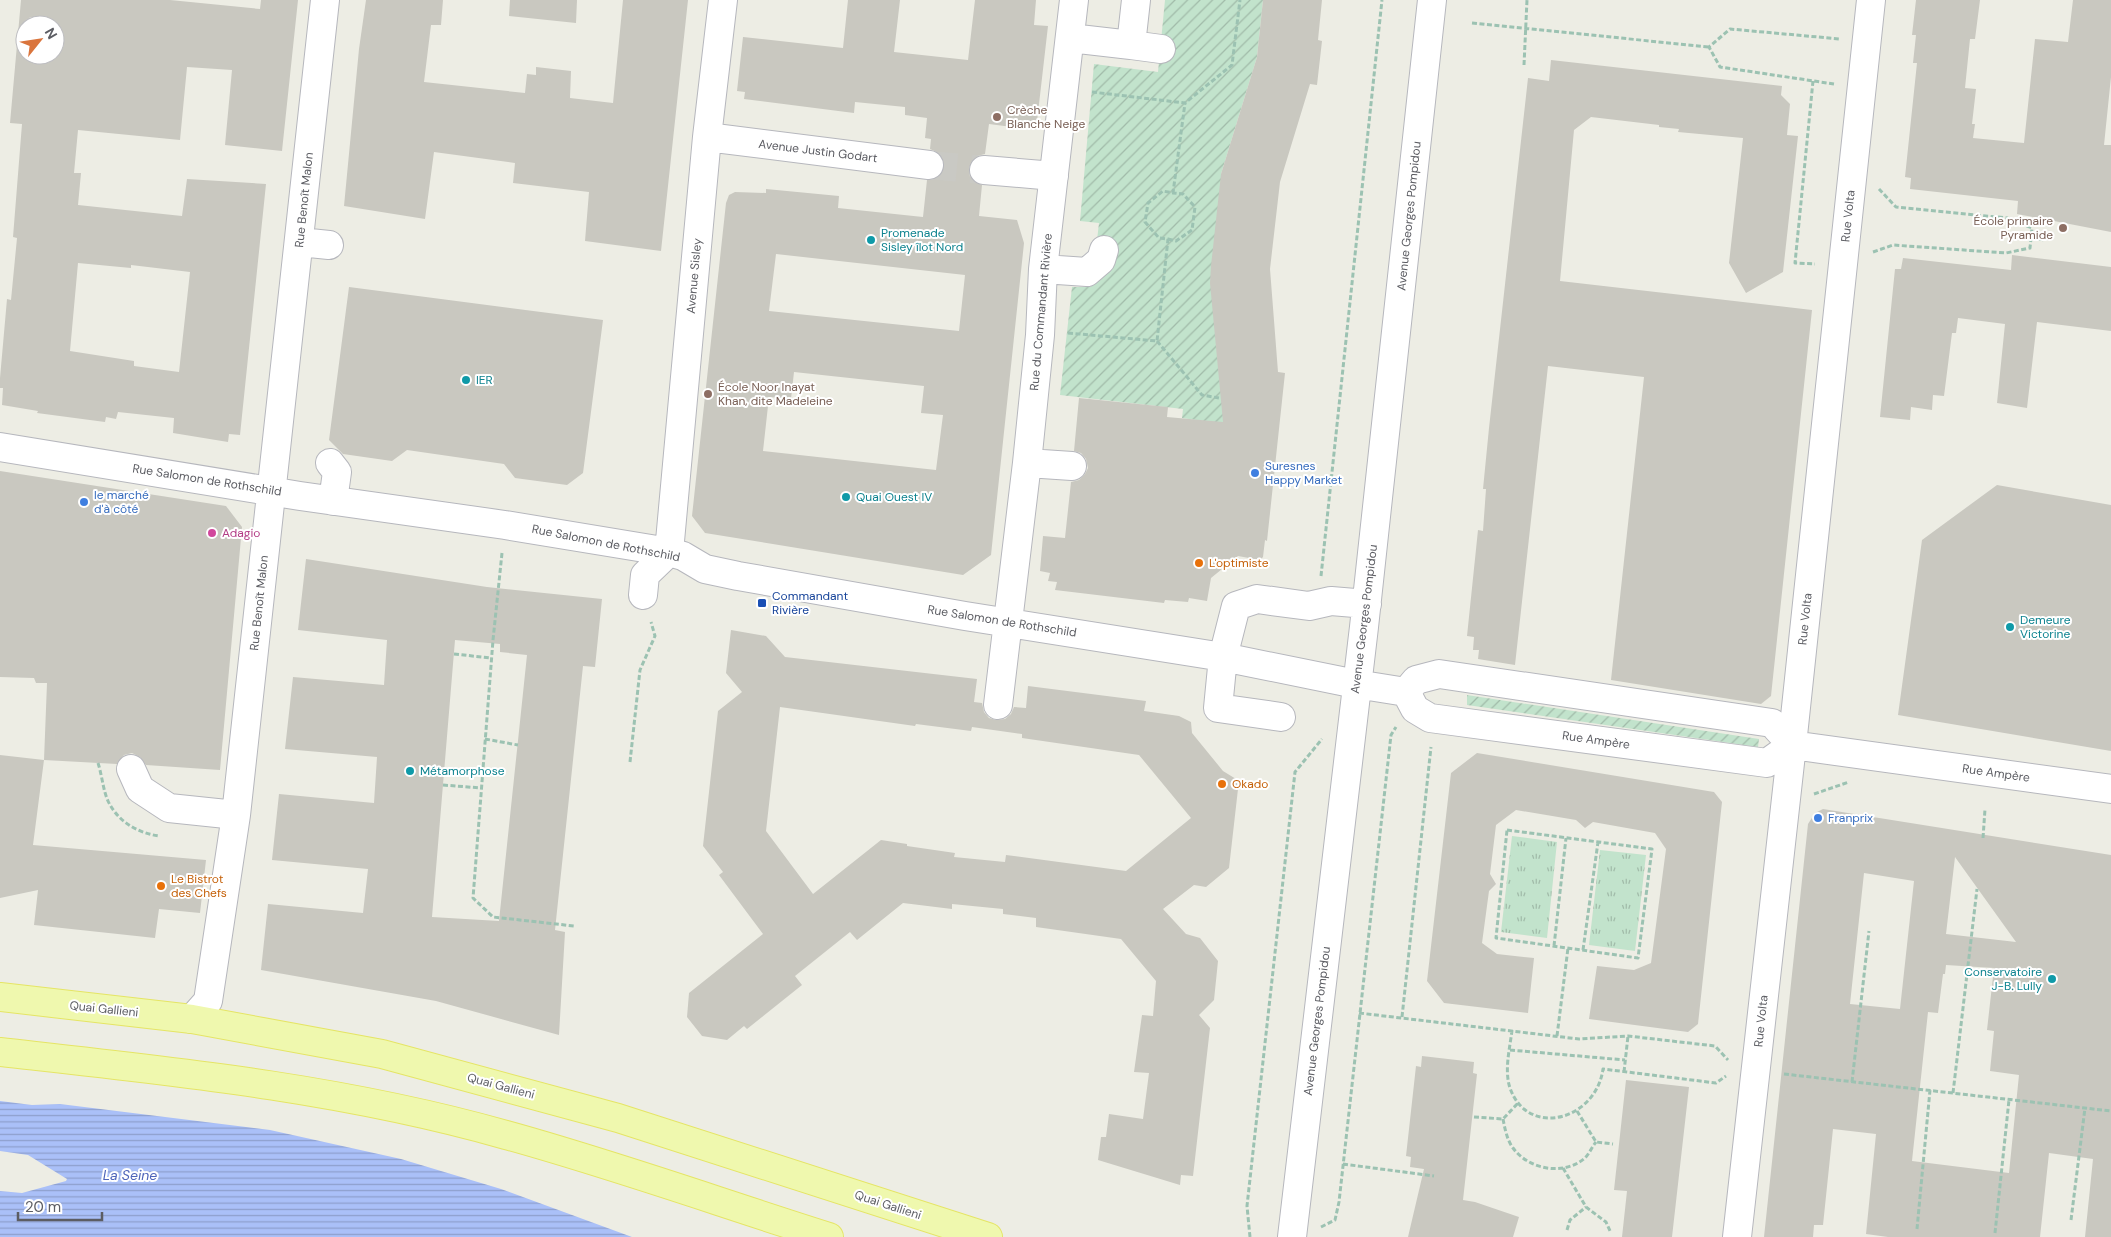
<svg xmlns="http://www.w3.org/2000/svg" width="2111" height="1237" font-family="'DM Sans',sans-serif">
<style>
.grass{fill:url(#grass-tufts)}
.garden{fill:url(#garden-furrows)}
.water{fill:url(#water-rules)}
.building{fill:#c9c8c0;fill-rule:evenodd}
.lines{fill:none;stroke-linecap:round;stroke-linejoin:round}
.minor-tunnel{stroke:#c9c9c4;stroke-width:28;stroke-dasharray:28 14;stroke-linecap:butt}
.minor-casing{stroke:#b6b7bd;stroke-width:30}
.major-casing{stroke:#e5e565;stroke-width:30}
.path{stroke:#9cc2b2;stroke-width:3;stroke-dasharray:5 2.5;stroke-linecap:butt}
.minor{stroke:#fff;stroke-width:28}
.major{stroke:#eff8ae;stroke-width:28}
.education-dot{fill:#8d6e63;stroke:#fff;stroke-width:2}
.culture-dot{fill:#0f9aa8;stroke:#fff;stroke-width:2}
.shop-dot{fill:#3f7fe0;stroke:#fff;stroke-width:2}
.hotel-dot{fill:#d1479c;stroke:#fff;stroke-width:2}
.food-dot{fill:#e8710a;stroke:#fff;stroke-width:2}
.transit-dot{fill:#1a4fb4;stroke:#fff;stroke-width:2}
.labels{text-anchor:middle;stroke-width:4;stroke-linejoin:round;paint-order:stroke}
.education-label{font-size:12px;fill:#785e54;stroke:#fff;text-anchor:start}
.street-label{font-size:12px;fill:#5c5d63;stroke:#fff}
.culture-label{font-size:12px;fill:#0d838f;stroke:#fff;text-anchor:start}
.shop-label{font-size:12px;fill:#366cbe;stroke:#fff;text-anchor:start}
.hotel-label{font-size:12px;fill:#b23c85;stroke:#fff;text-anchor:start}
.food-label{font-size:12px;fill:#c56008;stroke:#fff;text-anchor:start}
.transit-label{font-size:12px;fill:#164399;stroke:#fff;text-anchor:start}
.water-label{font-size:14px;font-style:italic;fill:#4e64b9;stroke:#fff}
</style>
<defs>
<pattern id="grass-tufts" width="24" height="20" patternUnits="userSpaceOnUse" patternTransform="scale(1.25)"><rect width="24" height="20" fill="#c2e3cc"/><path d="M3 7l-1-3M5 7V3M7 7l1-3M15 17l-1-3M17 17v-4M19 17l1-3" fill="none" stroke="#a1bba9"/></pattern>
<pattern id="garden-furrows" width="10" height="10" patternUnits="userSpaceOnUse" patternTransform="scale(1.25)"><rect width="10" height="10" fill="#c2e3cc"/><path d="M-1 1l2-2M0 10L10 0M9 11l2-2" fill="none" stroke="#a1bba9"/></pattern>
<pattern id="water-rules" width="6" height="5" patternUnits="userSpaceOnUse" patternTransform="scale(1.25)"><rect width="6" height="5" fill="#aac0f8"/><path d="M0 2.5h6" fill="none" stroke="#8e9fcc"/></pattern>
</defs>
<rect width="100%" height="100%" fill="#edede4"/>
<path class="grass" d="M 1512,836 L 1557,842 L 1547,938 L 1501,932 Z
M 1600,850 L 1646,855 L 1635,951 L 1589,945 Z"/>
<path class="garden" d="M 1165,0 L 1263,0 L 1257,57 L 1221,174 L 1239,426 L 1182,418 L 1183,409 L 1060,395 L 1072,287 L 1090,287 L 1105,274 L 1096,249 L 1099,223 L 1080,221 L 1094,64 L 1158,72 Z
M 1467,695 L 1759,739 L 1758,747 L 1467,705 Z"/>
<path class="water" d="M 0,1101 L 32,1105 L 60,1104 L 270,1130 L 401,1159 L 501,1189 L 632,1237 L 0,1237 L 0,1191 L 22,1193 L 66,1181 L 67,1179 L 28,1155 L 0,1151 Z"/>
<path class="building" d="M 21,0 L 170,0 L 260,9 L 261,0 L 298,0 L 282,151 L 225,145 L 232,70 L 187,67 L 180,140 L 78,130 L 74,173 L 81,173 L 78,205 L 182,216 L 187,179 L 266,184 L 240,435 L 229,434 L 228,442 L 173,433 L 174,418 L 118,412 L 116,419 L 106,417 L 105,422 L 37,413 L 38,411 L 2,405 L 3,388 L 0,388 L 0,378 L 7,299 L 11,300 L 17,238 L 13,237 L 22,124 L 10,123 ZM 25,25 L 55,25 L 55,55 L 25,55 ZM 78,263 L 131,268 L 131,265 L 190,272 L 179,372 L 134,366 L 134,361 L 70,351 Z
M 366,0 L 443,0 L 441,25 L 431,25 L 424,82 L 525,93 L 527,74 L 536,75 L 536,67 L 571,71 L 570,98 L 613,103 L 623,0 L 688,0 L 661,251 L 585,241 L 589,192 L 513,183 L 515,163 L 434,152 L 425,219 L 344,206 L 359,49 Z
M 510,0 L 577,0 L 576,23 L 509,16 Z
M 848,0 L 900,0 L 894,52 L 968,60 L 975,0 L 1036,0 L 1034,25 L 1048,26 L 1036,130 L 989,124 L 985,154 L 977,156 L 972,161 L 969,168 L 970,177 L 975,182 L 982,185 L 979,216 L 1017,220 L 1024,243 L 991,555 L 963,575 L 705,533 L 692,516 L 726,203 L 729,195 L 735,192 L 766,193 L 766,189 L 839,196 L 838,208 L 923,217 L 927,180 L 935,179 L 942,174 L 944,167 L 944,159 L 939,153 L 930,149 L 931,139 L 925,138 L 927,118 L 905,115 L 905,107 L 855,102 L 854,113 L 744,99 L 745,92 L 737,91 L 743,37 L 843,48 ZM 776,254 L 965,275 L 959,331 L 769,311 ZM 794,372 L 924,386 L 921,413 L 943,415 L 936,470 L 763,451 L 769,397 L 791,399 Z
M 1263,0 L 1322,0 L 1318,40 L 1322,41 L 1317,85 L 1310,84 L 1280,182 L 1270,269 L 1278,372 L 1285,373 L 1267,541 L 1265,540 L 1263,557 L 1260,560 L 1238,556 L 1211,578 L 1207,601 L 1189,598 L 1188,602 L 1165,600 L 1164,603 L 1055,590 L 1057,582 L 1048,581 L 1050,573 L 1040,571 L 1043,536 L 1065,538 L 1071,482 L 1079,480 L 1085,474 L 1088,468 L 1086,459 L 1081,453 L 1074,451 L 1079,398 L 1168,407 L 1167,417 L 1223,422 L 1210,283 L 1211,266 L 1221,174 L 1257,57 Z
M 1916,0 L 1980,0 L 1975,39 L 1970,39 L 1965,88 L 1976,89 L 1972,124 L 1975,124 L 1973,138 L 2024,143 L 2035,39 L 2068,42 L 2073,0 L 2111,0 L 2111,77 L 2104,145 L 2111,145 L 2111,232 L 2017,214 L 2018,201 L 1910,189 L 1911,178 L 1905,177 L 1917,63 L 1913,63 L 1916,35 L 1912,35 Z
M 1551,60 L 1782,86 L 1781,95 L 1790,104 L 1787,135 L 1798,136 L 1783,272 L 1746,293 L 1729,263 L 1743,138 L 1678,132 L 1679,129 L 1659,127 L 1659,125 L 1591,117 L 1574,130 L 1560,281 L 1812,310 L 1771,696 L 1761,704 L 1611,680 L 1644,377 L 1548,366 L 1515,665 L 1478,659 L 1479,650 L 1473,650 L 1474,637 L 1467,636 L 1478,530 L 1483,531 L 1486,489 L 1483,489 L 1489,428 L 1528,78 L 1549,81 Z
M 2012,255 L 2111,267 L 2111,331 L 2037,322 L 2027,408 L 1997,403 L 2005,324 L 1958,318 L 1956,333 L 1952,333 L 1944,396 L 1933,395 L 1932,410 L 1911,407 L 1910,420 L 1880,417 L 1895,269 L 1901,269 L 1903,258 L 2011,270 Z
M 349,287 L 603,320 L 583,473 L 567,485 L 515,478 L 504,464 L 407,450 L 392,461 L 343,454 L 329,440 Z
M 0,471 L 226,506 L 242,527 L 220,770 L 146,765 L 140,757 L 132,753 L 124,755 L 117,764 L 44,760 L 47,683 L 36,683 L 34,678 L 0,677 Z
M 1997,485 L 2111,505 L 2111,751 L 1898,715 L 1922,540 Z
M 306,559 L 487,587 L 602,599 L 595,667 L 583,666 L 555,930 L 565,932 L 559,1035 L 436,1001 L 261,970 L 268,904 L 363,913 L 368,869 L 272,860 L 279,794 L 374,803 L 377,757 L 285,749 L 293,677 L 384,685 L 387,640 L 298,630 ZM 455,640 L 500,644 L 500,652 L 527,655 L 499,921 L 432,917 Z
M 731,630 L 766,636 L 785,657 L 977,679 L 974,702 L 982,703 L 984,712 L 989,718 L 996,720 L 1005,719 L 1011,714 L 1014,707 L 1026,708 L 1028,686 L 1146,701 L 1144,711 L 1179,716 L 1191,722 L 1192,733 L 1223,771 L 1236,779 L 1238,789 L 1229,868 L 1206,887 L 1194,885 L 1163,909 L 1186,934 L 1200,938 L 1218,961 L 1214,1000 L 1199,1015 L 1210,1028 L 1193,1176 L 1181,1175 L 1180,1185 L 1098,1160 L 1101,1137 L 1106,1137 L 1109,1114 L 1143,1119 L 1149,1073 L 1134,1072 L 1142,1015 L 1153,1016 L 1156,981 L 1121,939 L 1036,927 L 1036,918 L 1003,914 L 1003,909 L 952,904 L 952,909 L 903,903 L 857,940 L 850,932 L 795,976 L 802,985 L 747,1029 L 744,1026 L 727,1040 L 702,1036 L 687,1017 L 689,993 L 763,934 L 719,875 L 723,872 L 703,846 L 718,711 L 742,692 L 726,673 ZM 780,707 L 915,726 L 916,724 L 971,731 L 972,727 L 1022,734 L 1022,738 L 1139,755 L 1191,818 L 1126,871 L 1006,855 L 1005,862 L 954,857 L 955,853 L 907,846 L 907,844 L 881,840 L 813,894 L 766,831 Z
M 1477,753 L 1714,792 L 1722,802 L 1698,1024 L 1688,1032 L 1589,1019 L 1597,966 L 1634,970 L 1651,963 L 1666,849 L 1655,833 L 1593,822 L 1585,828 L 1576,820 L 1516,810 L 1496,825 L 1490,874 L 1496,884 L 1489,891 L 1482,943 L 1497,954 L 1534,958 L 1528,1013 L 1444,1003 L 1427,981 L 1451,773 Z
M 0,755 L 44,760 L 33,845 L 206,860 L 200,913 L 159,909 L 155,938 L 34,925 L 38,890 L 0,898 Z
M 1823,809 L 2111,855 L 2111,1237 L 2085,1237 L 2093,1159 L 2049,1153 L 2040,1237 L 1888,1237 L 1866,1234 L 1876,1134 L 1833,1129 L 1823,1225 L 1814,1225 L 1813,1237 L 1764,1237 L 1808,824 L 1815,813 ZM 1955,857 L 2016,942 L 1946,934 ZM 1864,873 L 1914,881 L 1900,1009 L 1850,1004 ZM 1946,965 L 1994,968 L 1987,1030 L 1994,1031 L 1990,1071 L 2019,1075 L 2009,1173 L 1912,1161 L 1928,1012 L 1938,1013 L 1943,974 L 1945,974 Z
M 1422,1056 L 1474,1062 L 1473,1073 L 1477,1074 L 1463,1200 L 1475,1202 L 1519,1217 L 1513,1237 L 1408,1237 L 1424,1169 L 1410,1167 L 1411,1157 L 1406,1156 L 1416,1066 L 1421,1067 Z
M 1626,1080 L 1689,1087 L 1672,1237 L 1622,1237 L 1627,1191 L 1614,1190 Z"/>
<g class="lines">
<path class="minor-tunnel" d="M 929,165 L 984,170"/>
<g class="minor-casing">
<path id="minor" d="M 1070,38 L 1131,45 L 1136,0
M 1131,45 L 1161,49
M 707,137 L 929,165
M 984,170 L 1054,176
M 300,242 L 329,245
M 1043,269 L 1087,272 L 1101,260 L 1104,250
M 0,447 L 300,496 L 505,525 L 669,552 L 683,556 L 705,569 L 738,576 L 965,616 L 1223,657 L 1356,684 L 1406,692
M 330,463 L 337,472 L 333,501
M 1027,463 L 1072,466
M 643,595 L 645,575 L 669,552 L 707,137 L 723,0
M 1406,692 L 1416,680 L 1439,674 L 1772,723 L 1792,745 L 2111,789
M 1406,692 L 1415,709 L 1430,718 L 1767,763 L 1792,745
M 998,705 L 1027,463 L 1040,335 L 1043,269 L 1074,0
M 1281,717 L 1218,708 L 1223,657 L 1236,606 L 1257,599 L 1309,606 L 1331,601 L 1367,604
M 131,769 L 140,789 L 169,808 L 236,815
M 192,1019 L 208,1001 L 236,815 L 325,0
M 1292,1237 L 1364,627 L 1432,0
M 1737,1237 L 1792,745 L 1871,0"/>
</g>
<g class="major-casing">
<path id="major" d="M 0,997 L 192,1019 L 382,1054 L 618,1118 L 988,1237
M 0,1052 C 170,1071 341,1088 506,1135 C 615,1165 721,1203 829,1237"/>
</g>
<path class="path" d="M 1472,23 L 1709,47
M 1524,65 L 1527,0
M 1813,81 L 1795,263 L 1815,264
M 1834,84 L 1720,67 L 1709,47 L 1730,29 L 1840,39
M 1092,92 L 1185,103 L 1232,65 L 1240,0
M 2031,238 L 2045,240
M 1168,239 L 1176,241 L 1192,230 L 1195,207 L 1183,194 L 1173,193
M 1873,252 L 1893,245 L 2006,253 L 2030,248 L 2032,228 L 2007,218 L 1896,207 L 1879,189
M 1068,333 L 1157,341 L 1168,239 L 1159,238 L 1145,222 L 1148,203 L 1163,191 L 1173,193 L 1185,103
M 1157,341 L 1202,395 L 1219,398
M 502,553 L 493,640 L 473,898 L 493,917 L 574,926
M 1321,576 L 1382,0
M 454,654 L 491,658
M 485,739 L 518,745
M 630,762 L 640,670 L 655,636 L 651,622
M 98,763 C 102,775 103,790 108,801 C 118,822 138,833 159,836
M 443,785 L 481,788
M 1814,794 L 1849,782
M 1507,830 L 1652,849 L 1638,958 L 1496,938 Z
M 1983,838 L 1985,809
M 1554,946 L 1566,838
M 1583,950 L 1598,842
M 1359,1013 L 1579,1039 L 1628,1036 L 1715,1046 L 1728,1060
M 1402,1017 L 1431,747
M 1512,1030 C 1510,1048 1504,1070 1510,1088 C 1528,1139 1596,1120 1603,1069 L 1716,1083 L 1726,1076
M 1557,1036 L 1568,948
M 1510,1050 L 1625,1060
M 1624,1072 L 1628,1036
M 1784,1074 L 2111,1111
M 1852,1082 L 1869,931
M 1953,1093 L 1977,889
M 1577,1111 L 1596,1142 L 1613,1144
M 1474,1117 L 1503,1119 L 1519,1102
M 1503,1119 C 1505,1129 1507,1140 1513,1148 C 1529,1170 1564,1176 1585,1158 C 1589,1154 1592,1147 1596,1142
M 1343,1164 L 1434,1176
M 1563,1168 L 1586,1207 L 1606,1222 L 1611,1233
M 2071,1220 L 2085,1108
M 1321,1227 L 1335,1220 L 1339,1202 L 1391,735 L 1396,727
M 1917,1229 L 1930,1090
M 1567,1230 L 1570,1220 L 1586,1207
M 1995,1233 L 2009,1100
M 1250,1237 L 1247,1206 L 1295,772 L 1322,739"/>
<use href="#minor" class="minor"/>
<use href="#major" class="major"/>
</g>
<g class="education-dot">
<circle cx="997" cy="117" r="5"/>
<circle cx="2063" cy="228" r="5"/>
<circle cx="708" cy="394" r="5"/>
</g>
<g class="culture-dot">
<circle cx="871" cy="240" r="5"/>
<circle cx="466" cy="380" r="5"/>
<circle cx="846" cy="497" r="5"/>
<circle cx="2010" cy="627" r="5"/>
<circle cx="410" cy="771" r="5"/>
<circle cx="2052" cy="979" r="5"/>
</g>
<g class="shop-dot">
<circle cx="1255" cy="473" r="5"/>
<circle cx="84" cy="502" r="5"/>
<circle cx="1818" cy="818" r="5"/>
</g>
<circle class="hotel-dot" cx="212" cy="533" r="5"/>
<g class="food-dot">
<circle cx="1199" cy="563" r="5"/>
<circle cx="1222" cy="784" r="5"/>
<circle cx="161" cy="886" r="5"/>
</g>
<rect class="transit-dot" x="757" y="598" width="10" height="10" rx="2.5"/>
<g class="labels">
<g class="education-label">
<text x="1007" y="114">Crèche<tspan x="1007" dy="14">Blanche Neige</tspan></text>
<text x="2053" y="225" text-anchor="end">École primaire<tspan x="2053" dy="14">Pyramide</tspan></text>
<text x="718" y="391">École Noor Inayat<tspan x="718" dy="14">Khan, dite Madeleine</tspan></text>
</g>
<g class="street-label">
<text transform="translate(818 151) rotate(7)" y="4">Avenue Justin Godart</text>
<text transform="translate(304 200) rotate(-84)" y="4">Rue Benoît Malon</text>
<text transform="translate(1409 216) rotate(-84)" y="4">Avenue Georges Pompidou</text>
<text transform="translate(1848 216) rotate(-84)" y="4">Rue Volta</text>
<text transform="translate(694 276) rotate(-85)" y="4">Avenue Sisley</text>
<text transform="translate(1041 312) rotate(-85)" y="4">Rue du Commandant Rivière</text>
<text transform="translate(207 480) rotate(9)" y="4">Rue Salomon de Rothschild</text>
<text transform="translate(606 543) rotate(11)" y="4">Rue Salomon de Rothschild</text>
<text transform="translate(259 603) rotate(-84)" y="4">Rue Benoît Malon</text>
<text transform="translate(1364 619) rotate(-83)" y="4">Avenue Georges Pompidou</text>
<text transform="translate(1805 619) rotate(-84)" y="4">Rue Volta</text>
<text transform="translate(1002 621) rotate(9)" y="4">Rue Salomon de Rothschild</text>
<text transform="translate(1596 740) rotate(8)" y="4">Rue Ampère</text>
<text transform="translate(1996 773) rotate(8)" y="4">Rue Ampère</text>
<text transform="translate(104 1009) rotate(6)" y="4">Quai Gallieni</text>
<text transform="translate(1317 1021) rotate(-83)" y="4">Avenue Georges Pompidou</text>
<text transform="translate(1761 1021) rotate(-84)" y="4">Rue Volta</text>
<text transform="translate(501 1086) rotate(15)" y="4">Quai Gallieni</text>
<text transform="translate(888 1205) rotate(18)" y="4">Quai Gallieni</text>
</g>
<g class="culture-label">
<text x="881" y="237">Promenade<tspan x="881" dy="14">Sisley îlot Nord</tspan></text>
<text x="476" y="384">IER</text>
<text x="856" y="501">Quai Ouest IV</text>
<text x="2020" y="624">Demeure<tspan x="2020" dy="14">Victorine</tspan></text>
<text x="420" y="775">Métamorphose</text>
<text x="2042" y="976" text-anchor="end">Conservatoire<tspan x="2042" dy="14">J-B. Lully</tspan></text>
</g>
<g class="shop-label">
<text x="1265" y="470">Suresnes<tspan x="1265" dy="14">Happy Market</tspan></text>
<text x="94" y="499">le marché<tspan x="94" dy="14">d'à côté</tspan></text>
<text x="1828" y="822">Franprix</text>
</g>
<g class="hotel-label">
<text x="222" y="537">Adagio</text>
</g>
<g class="food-label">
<text x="1209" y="567">L'optimiste</text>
<text x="1232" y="788">Okado</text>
<text x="171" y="883">Le Bistrot<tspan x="171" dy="14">des Chefs</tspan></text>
</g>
<g class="transit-label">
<text x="772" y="600">Commandant<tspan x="772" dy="14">Rivière</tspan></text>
</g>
<g class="water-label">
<text x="130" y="1180">La Seine</text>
</g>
</g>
<g transform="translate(40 40) rotate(60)"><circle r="24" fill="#ffffff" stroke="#bebec1"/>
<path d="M0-4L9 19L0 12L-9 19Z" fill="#da753d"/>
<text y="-8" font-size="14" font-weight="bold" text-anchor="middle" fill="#5c5d63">N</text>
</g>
<path d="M18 1212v8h84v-8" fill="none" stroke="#5c5d63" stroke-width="2.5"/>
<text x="25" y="1212" font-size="15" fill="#5c5d63" stroke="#ffffff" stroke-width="4" paint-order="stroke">20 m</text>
</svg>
